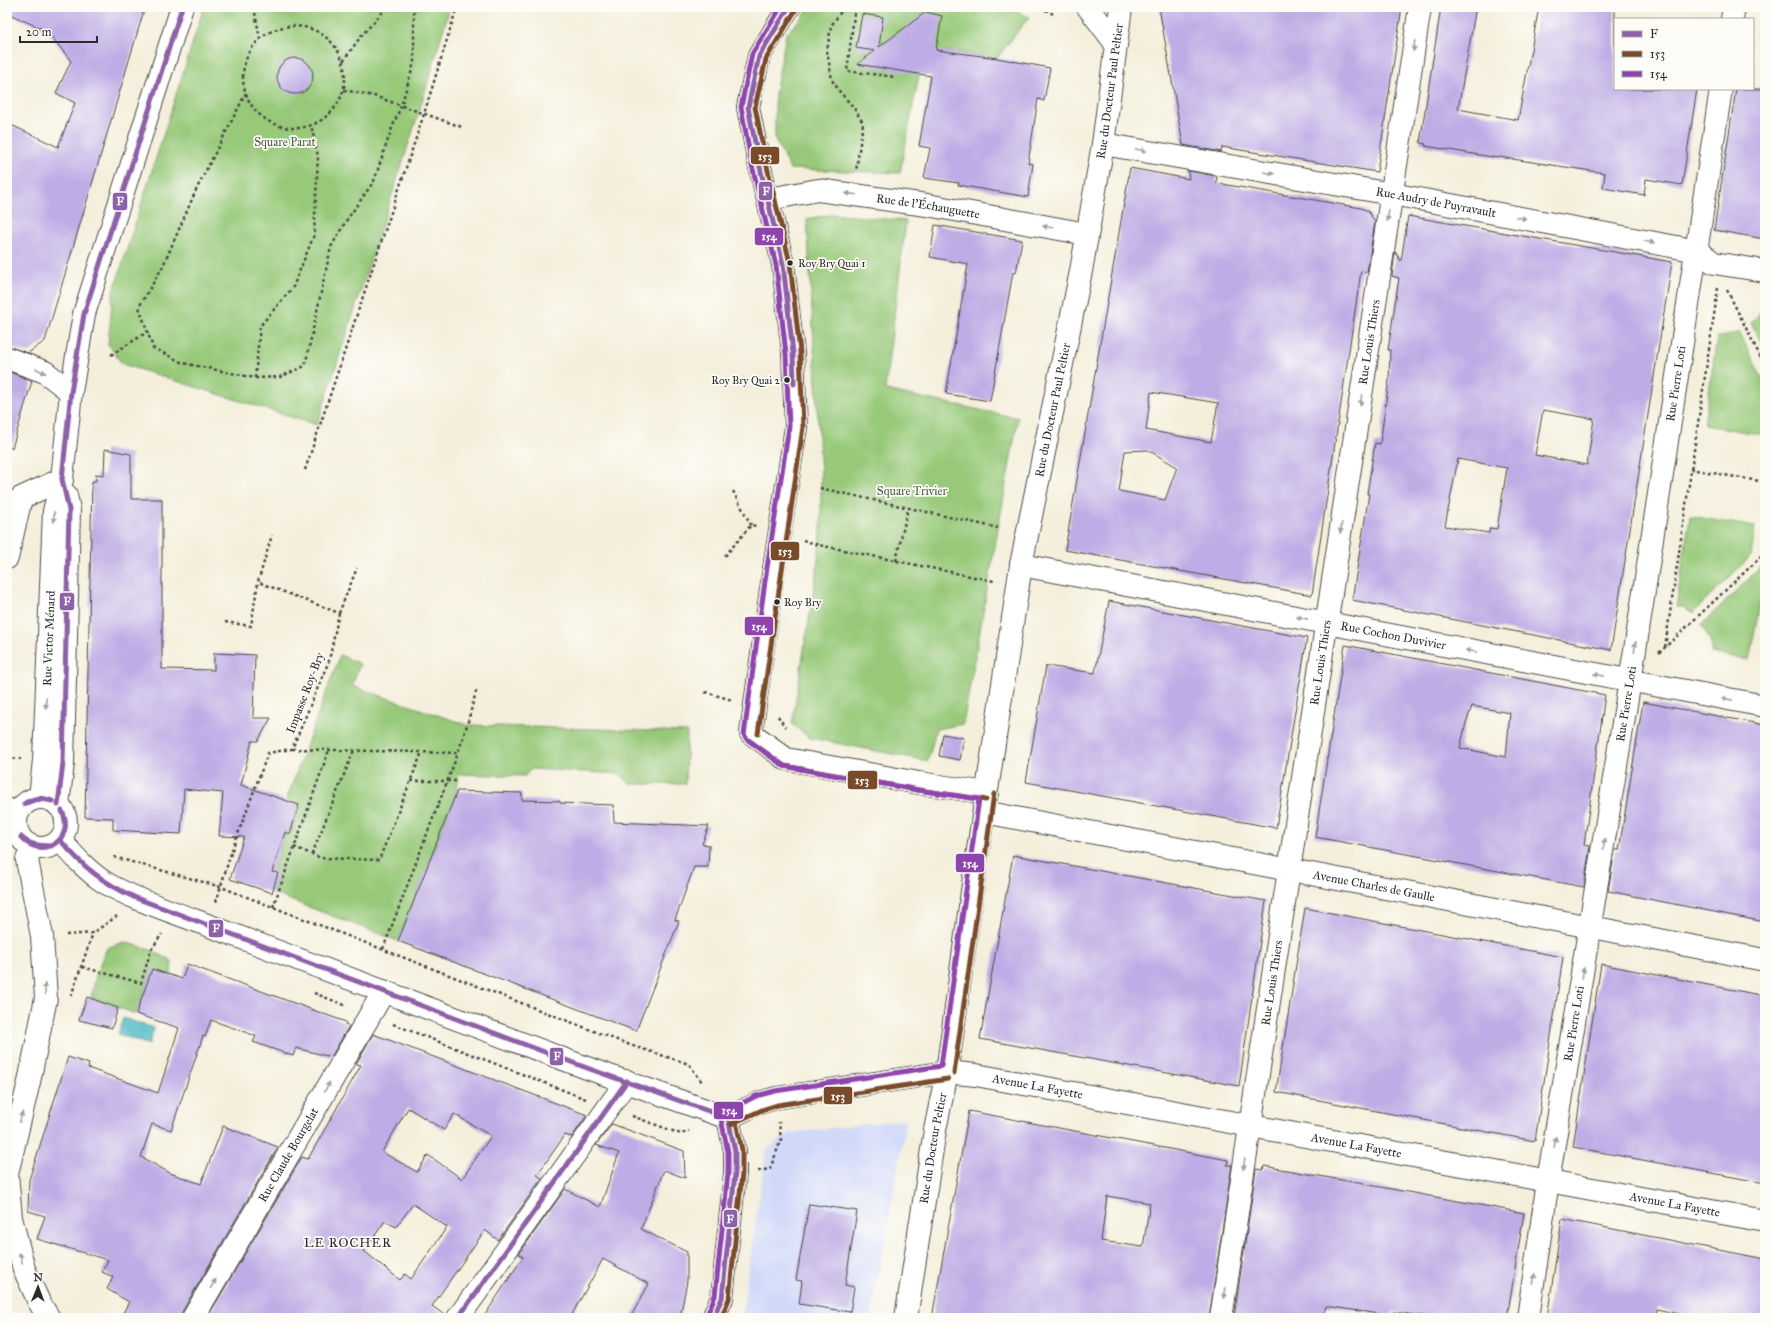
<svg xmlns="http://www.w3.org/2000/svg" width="1772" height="1325" font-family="'IM FELL Great Primer',serif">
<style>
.built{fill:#d1d9f9}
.green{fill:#97c979;stroke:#617a52}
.water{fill:#4bbac4;stroke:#3b7278}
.building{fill:#bdace5;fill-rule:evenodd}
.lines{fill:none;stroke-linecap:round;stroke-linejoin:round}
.minor-casing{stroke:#494845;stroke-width:24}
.major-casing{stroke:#494845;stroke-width:24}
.path{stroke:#494845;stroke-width:2.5;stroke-dasharray:3 3;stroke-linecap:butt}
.minor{stroke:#fff;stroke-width:22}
.major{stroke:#fff;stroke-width:22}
.bus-1-casing{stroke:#fdfcf7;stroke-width:8}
.bus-2-casing{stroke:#fdfcf7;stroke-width:8}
.bus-3-casing{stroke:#fdfcf7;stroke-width:8}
.bus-1{stroke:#8d61a9;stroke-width:5}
.bus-2{stroke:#7a4b2a;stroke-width:5}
.bus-3{stroke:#8e44ad;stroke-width:5}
.oneway{fill:#a0a0a0}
.bus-dot{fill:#2b2b2b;stroke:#fdfcf7;stroke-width:1.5}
.labels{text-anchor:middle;stroke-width:3.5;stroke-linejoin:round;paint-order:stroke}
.bus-label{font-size:11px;fill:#2b2b2b;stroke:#fdfcf7;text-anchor:start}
.street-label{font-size:12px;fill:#2b2b2b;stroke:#fdfcf7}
.park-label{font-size:12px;fill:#4b5a42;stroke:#fdfcf7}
.neighbourhood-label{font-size:13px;letter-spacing:1px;fill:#2b2b2b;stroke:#fdfcf7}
.line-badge{stroke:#fdfcf7;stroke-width:1.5}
.badge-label{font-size:11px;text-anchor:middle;font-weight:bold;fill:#fff}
</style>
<rect width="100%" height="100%" fill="#fdfcf7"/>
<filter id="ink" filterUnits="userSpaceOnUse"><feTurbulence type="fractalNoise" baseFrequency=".025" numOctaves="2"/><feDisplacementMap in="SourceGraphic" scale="8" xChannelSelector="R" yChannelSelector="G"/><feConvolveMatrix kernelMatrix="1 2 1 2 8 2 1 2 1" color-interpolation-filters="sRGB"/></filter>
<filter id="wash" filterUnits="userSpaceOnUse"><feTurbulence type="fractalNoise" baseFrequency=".012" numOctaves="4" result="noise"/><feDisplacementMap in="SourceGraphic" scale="16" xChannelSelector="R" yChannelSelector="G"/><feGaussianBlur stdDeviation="0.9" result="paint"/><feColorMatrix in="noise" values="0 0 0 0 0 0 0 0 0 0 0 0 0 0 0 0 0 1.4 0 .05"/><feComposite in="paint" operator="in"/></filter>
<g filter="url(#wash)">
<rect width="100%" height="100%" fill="#f4efdb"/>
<path class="built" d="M 907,1119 L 871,1318 L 741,1318 L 766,1150 L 790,1133 Z"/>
<path class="green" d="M 204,7 L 450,7 L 419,112 L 317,425 L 122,364 L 108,344 L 113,293 Z
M 811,7 L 1008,7 L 1029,17 L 997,58 L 946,51 L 921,65 L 900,173 L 790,169 L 775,139 L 775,94 L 786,34 Z
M 834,214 L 906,221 L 885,390 L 1018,418 L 963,724 L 936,729 L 928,761 L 810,738 L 792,724 L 817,569 L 821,533 L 821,475 L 807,219 Z
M 1764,303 L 1765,303 L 1765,351 L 1751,323 L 1759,314 Z
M 1739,332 L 1765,384 L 1765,435 L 1704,425 L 1717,337 L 1727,336 Z
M 1690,516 L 1755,527 L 1751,556 L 1693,613 L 1684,607 L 1676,607 Z
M 1765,563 L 1765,579 L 1749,660 L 1711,653 L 1711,642 L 1701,625 Z
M 340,655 L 360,664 L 352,686 L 467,725 L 687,732 L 685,784 L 630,784 L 620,774 L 532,769 L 525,776 L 459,774 L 457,791 L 398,941 L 272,893 L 278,874 L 272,872 L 285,832 L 291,834 L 299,805 L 286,801 Z
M 124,942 L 151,950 L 172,961 L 171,975 L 152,970 L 136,1014 L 91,998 L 97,971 L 107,948 Z"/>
<path class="water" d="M 123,1018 L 154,1028 L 149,1045 L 118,1034 Z"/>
<g id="blocks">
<path class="building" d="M 7,7 L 145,7 L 45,341 L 28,353 L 7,346 L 7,123 L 58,147 L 75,103 L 56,93 L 71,61 L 47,31 L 7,13 Z
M 1159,7 L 1402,7 L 1377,172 L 1222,147 L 1221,152 L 1183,145 Z
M 1441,7 L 1476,7 L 1458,109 L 1518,120 L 1539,7 L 1615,7 L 1615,89 L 1697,89 L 1682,185 L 1646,179 L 1644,195 L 1603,188 L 1605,173 L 1499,157 L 1498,158 L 1425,146 L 1426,144 L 1420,143 Z
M 926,12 L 942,16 L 936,50 L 997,58 L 1050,68 L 1044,101 L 1038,99 L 1028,163 L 1033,164 L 1028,197 L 958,185 L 959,183 L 924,178 L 930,148 L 919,146 L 931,76 L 857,64 L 875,51 L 856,48 L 862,14 L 883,17 L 879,47 Z
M277 76a18 18 0 1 1 36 0a18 18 0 1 1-36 0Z
M 1736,89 L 1765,89 L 1765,239 L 1714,230 Z
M 1130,168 L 1189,179 L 1188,171 L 1217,176 L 1216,183 L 1361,208 L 1368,211 L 1375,222 L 1367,272 L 1361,271 L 1312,595 L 1065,550 ZM 1151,392 L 1218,403 L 1211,442 L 1146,430 ZM 1148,450 L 1177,467 L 1165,500 L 1119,491 L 1125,451 Z
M 1408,216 L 1672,262 L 1611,650 L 1352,600 L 1369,494 L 1367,494 L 1375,443 L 1380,444 L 1389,380 L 1390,350 L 1388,350 L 1399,278 L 1392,276 L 1395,252 L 1401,261 ZM 1543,410 L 1594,419 L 1587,465 L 1535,455 ZM 1458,459 L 1507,468 L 1497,529 L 1490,528 L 1489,533 L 1445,526 Z
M 935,225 L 1022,240 L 1016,273 L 1013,272 L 990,401 L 946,394 L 968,264 L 930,257 Z
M 7,371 L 32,381 L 12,448 L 7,447 Z
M 105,449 L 131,454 L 131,499 L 162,499 L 162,669 L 214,670 L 214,653 L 255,655 L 253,718 L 271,718 L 258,741 L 252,741 L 241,785 L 299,805 L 290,834 L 285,832 L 272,872 L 278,873 L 272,893 L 230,879 L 244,837 L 219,836 L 223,793 L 184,789 L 181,834 L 113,830 L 113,818 L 85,817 L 92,481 L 96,481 L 96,474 L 104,475 Z
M 1109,601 L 1307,638 L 1276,828 L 1026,782 L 1046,666 L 1095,673 Z
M 1345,645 L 1605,695 L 1584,845 L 1590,846 L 1584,887 L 1315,837 ZM 1472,706 L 1510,713 L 1506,757 L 1460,748 L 1466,723 Z
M 1643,702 L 1765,725 L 1765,922 L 1608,891 L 1615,850 L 1619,850 Z
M 943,734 L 964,738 L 960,760 L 939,756 Z
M 457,791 L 522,793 L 522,800 L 559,801 L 560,803 L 613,805 L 614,822 L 709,826 L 702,844 L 709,845 L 708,867 L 694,867 L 675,920 L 679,921 L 636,1031 L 398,941 Z
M 1013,855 L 1266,901 L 1239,1086 L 980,1039 Z
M 1305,908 L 1563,957 L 1535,1141 L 1276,1092 Z
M 187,964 L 346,1022 L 345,1024 L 349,1026 L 331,1057 L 296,1048 L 293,1056 L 253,1042 L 256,1036 L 211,1020 L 205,1037 L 203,1036 L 171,1130 L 152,1124 L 141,1157 L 170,1173 L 201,1184 L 223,1126 L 278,1147 L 182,1312 L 181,1318 L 120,1318 L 129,1302 L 107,1289 L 113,1277 L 102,1272 L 108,1260 L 37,1239 L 45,1216 L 28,1211 L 29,1180 L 68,1057 L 89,1064 L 88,1068 L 158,1093 L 179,1028 L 136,1014 L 152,969 L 182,979 Z
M 1601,964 L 1765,996 L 1765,1183 L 1573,1147 Z
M 87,997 L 118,1008 L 112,1028 L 79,1020 Z
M 373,1034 L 587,1115 L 572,1137 L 565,1135 L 537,1175 L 542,1178 L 498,1240 L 485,1230 L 432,1306 L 446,1316 L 446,1318 L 207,1318 L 302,1157 L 308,1159 L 361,1065 L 356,1064 ZM 408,1108 L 444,1130 L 454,1114 L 491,1136 L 462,1179 L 428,1155 L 417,1172 L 382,1152 ZM 413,1204 L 447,1227 L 411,1279 L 405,1274 L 400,1280 L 364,1251 L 385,1221 L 396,1227 Z
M 969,1111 L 1228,1160 L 1227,1165 L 1232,1165 L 1209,1318 L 932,1318 ZM 1107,1196 L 1150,1203 L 1143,1247 L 1101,1241 Z
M 612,1124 L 684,1151 L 685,1178 L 664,1170 L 641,1229 L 687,1252 L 687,1281 L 680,1318 L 630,1318 L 649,1284 L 603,1259 L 570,1318 L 483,1318 L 523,1257 L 519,1254 L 565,1189 L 600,1207 L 619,1153 L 596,1145 Z
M 1264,1166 L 1524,1213 L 1507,1318 L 1440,1318 L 1393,1312 L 1392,1316 L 1326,1306 L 1323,1318 L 1234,1318 L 1256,1169 L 1263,1170 Z
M 809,1204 L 857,1211 L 845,1285 L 854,1287 L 850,1312 L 799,1304 L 802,1281 L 796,1280 Z
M 1562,1219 L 1765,1259 L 1765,1318 L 1695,1318 L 1657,1309 L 1655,1318 L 1547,1318 Z"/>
</g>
</g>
<g filter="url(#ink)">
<use href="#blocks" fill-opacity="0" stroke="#494845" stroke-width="1"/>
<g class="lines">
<g class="minor-casing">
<g id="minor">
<path d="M 789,7 L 759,56 L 748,107 L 759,163 L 783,264 L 793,353 L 796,427 L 773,575 L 751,733 L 786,759 L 919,783 L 987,793"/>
<path d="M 1088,7 L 1116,44"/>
<path d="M 1732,19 L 1734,7"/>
<path id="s1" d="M 1103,144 L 1392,194 L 1698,251 L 1714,263 L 1765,271"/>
<path id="s2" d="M 769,199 L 818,190 L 927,205 L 1087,234"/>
<path d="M 7,358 L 45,372 L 71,392"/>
<path d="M 7,558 L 21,498 L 62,479"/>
<path id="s3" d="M 1021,565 L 1765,706"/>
<path d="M 7,809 L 17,814"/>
<path id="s4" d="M 984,812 L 1765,960"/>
<path id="s5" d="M 728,1118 L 759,1103 L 776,1098 L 947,1072 L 976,1075 L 1765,1221"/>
<path id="s6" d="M 193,1318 L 384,991"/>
<path d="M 458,1318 L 627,1081"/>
<path id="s7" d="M 906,1318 L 935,1130 L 947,1072 L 976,863 L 1021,565 L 1081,271 L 1103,144 L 1121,7"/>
<path id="s8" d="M 1221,1318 L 1420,7"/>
<path id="s9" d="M 1528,1318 L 1548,1181 L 1635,650 L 1721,89"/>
</g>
</g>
<g class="major-casing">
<g id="major">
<path id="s10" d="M 40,798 L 44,760 L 54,511 L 62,479 L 71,392 L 84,314 L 182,7"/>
<circle cx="41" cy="823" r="25"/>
<path d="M 58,805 L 63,763 L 69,510 L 66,495"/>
<path d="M 60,840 C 73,855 87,871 104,882 C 128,897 167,910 194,920 L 587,1068 L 728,1118 L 735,1151 L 735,1173 L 722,1298 L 713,1318"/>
<path d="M 32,846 L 27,860 L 42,936 L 46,998 L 29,1082 L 7,1174 L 11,1218 L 24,1269 L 39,1302 L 49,1318"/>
</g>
</g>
<path class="path" d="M 254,7 L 260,39
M 844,7 L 831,26 L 827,51 L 832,80 L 840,92 L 854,108 L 863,123 L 856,171
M 855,7 L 847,71 L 896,77
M 1040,7 L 1053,14
M243 77a51 51 0 1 1 102 0a51 51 0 1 1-102 0Z
M 343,61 L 362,35 L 382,13 L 385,7
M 344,90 L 374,96 L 462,127
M 246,93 L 197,188 L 163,266 L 139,307 L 153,348 L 183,363 L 255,378 L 280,377 L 305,366 L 331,247 L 346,221 L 374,181 L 392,128 L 401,106 L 414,63 L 414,7
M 1727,290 L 1765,366
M 111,355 L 147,332
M 255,378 L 260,326 L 293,287 L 314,235 L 318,156 L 311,125
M 1690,469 L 1765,482
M 305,470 L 424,114 L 457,7
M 820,488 L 998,528
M 733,491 L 751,525
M 803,540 L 819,545 L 994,581
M 725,556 L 751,525 L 756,526
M 896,561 L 908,508
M 339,613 L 357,568
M 225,622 L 251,626 L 258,582
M 1665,647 L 1718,288
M 1659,653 L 1765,553
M 705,692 L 732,700
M 778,716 L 785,727
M 292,749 L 458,753 L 467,725 L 477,688
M 7,758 L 21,759
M 411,781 L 458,781
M 294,847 L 321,858 L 379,860 L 422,752
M 312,854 L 354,750
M 114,857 L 221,887 L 630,1045 L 689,1064 L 702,1082
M 216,902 L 232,850 L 268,753 L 292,749 L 329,661 L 339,613 L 258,582 L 272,535
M 273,907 L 329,750
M 66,935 L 93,933 L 117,916
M 383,949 L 458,753
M 82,967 L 141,983 L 151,950 L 162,934
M 314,993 L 347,1006
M 71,996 L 93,933
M 393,1024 L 586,1099
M 632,1116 L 681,1134 L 689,1131
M 758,1171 L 770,1169 L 781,1140 L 779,1122"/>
<use href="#minor" class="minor"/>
<use href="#major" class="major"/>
<g class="bus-1-casing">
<path id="bus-1" d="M 789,7 L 759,56 L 748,107 L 759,163 L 783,264 L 793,353 L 794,384
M 24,804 C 32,797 43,797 52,801
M 24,804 C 34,799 41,798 52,801
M 58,805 L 63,763 L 69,510 L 62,479 L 71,392 L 84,314 L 182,7
M 21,837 C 30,845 38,846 51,846
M 21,837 C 29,846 39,850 51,846
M 60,840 C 83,867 103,883 136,898 L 587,1068 L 728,1118
M 51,846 C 65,839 69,825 62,811
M 458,1318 L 627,1081
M 713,1318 L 722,1298 L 735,1173 L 735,1151 L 728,1118"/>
</g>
<g class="bus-2-casing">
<path id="bus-2" d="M 758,734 L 803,427 L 800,352 L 790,263 L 766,162 L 755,107 L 766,59 L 795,11
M 747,739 L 784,766 L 918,790 L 986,800
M 954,1073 L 994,794
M 731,1124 L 762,1110 L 778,1105 L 948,1079
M 721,1318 L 729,1299 L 742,1174 L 742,1150 L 735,1117"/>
</g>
<g class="bus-3-casing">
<path id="bus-3" d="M 707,1315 L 715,1296 L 728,1173 L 728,1152 L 721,1119 L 723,1113 L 756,1096 L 775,1091 L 941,1066 L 979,799 L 918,790 L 784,766 L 747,739 L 744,735 L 766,574 L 789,427 L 786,354 L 776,265 L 752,165 L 741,107 L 752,54 L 781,7"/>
</g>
<use href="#bus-1" class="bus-1"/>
<use href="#bus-2" class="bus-2"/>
<use href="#bus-3" class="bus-3"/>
</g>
<defs><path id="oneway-solid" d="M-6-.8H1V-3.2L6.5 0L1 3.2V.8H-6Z"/></defs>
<g class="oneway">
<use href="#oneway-solid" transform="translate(1414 46) rotate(99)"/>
<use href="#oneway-solid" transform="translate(1141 150) rotate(10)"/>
<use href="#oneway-solid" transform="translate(1269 173) rotate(10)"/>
<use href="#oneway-solid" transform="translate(851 194) rotate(-173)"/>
<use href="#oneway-solid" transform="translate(1388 216) rotate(99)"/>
<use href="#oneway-solid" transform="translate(1521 218) rotate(10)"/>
<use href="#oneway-solid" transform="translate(1048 227) rotate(-170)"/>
<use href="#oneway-solid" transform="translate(1649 242) rotate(10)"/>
<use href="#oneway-solid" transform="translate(41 371) rotate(24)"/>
<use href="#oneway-solid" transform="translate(1361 400) rotate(99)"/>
<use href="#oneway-solid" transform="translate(54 517) rotate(93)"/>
<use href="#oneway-solid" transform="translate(1341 528) rotate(99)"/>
<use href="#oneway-solid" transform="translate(1302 618) rotate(-169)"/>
<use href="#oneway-solid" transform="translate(1635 647) rotate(-82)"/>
<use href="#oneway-solid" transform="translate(1471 651) rotate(-169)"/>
<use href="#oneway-solid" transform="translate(1599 675) rotate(-169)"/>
<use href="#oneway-solid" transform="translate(1727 699) rotate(-169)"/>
<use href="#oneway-solid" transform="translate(46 703) rotate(92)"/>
<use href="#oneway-solid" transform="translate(1604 844) rotate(-81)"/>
<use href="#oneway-solid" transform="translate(1583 973) rotate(-81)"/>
<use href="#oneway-solid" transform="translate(45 989) rotate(-93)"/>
<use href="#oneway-solid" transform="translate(327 1087) rotate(-60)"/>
<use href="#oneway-solid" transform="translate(21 1117) rotate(-76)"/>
<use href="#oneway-solid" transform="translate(1555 1142) rotate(-81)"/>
<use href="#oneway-solid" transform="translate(1244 1164) rotate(98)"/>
<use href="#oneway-solid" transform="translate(21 1258) rotate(-104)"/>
<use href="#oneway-solid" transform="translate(1534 1279) rotate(-82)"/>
<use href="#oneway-solid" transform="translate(213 1284) rotate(-60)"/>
<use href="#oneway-solid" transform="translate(1225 1293) rotate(98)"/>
</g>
</g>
<g class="bus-dot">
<circle cx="790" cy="263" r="3.5"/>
<circle cx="787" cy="380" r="3.5"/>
<circle cx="777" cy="602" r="3.5"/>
</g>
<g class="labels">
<g class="bus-label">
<text x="798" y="267">Roy Bry Quai 1</text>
<text x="780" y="384" text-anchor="end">Roy Bry Quai 2</text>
<text x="784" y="606">Roy Bry</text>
</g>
<g class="street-label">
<text dy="4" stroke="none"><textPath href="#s7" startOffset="1244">Rue du Docteur Paul Peltier</textPath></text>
<text dy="4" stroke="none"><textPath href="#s1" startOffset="338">Rue Audry de Puyravault</textPath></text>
<text dy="4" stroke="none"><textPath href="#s2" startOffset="161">Rue de l'Échauguette</textPath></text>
<text dy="4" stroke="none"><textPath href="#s8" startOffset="987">Rue Louis Thiers</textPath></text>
<text dy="4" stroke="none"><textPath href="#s9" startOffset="946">Rue Pierre Loti</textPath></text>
<text dy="4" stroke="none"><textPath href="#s7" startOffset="920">Rue du Docteur Paul Peltier</textPath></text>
<text dy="4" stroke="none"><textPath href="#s3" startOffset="379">Rue Cochon Duvivier</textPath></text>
<text dy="4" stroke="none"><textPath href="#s10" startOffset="160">Rue Victor Ménard</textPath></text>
<text dy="4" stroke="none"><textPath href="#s8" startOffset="663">Rue Louis Thiers</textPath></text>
<text transform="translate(305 693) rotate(-69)" y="4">Impasse Roy-Bry</text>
<text dy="4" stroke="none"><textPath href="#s9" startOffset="622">Rue Pierre Loti</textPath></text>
<text dy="4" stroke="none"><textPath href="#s4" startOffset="397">Avenue Charles de Gaulle</textPath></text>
<text dy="4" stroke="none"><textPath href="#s8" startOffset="339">Rue Louis Thiers</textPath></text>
<text dy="4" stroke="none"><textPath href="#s9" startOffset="298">Rue Pierre Loti</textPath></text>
<text dy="4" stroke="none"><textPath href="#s5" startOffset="317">Avenue La Fayette</textPath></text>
<text dy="4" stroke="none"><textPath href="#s5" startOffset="641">Avenue La Fayette</textPath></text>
<text dy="4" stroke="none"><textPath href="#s7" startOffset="172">Rue du Docteur Peltier</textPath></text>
<text dy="4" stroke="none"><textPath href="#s6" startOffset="189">Rue Claude Bourgelat</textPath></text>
<text dy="4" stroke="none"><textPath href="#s5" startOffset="965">Avenue La Fayette</textPath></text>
</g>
<g class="park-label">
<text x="285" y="146">Square Parat</text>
<text x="912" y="495">Square Trivier</text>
</g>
<g class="neighbourhood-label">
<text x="348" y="1247">LE ROCHER</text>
</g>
</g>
<g class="line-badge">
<rect x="750" y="146" width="30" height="19" rx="4" fill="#7a4b2a"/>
<rect x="758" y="181" width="15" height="20" rx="4" fill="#8d61a9"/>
<rect x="112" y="192" width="16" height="19" rx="4" fill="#8d61a9"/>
<rect x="754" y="227" width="30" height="19" rx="4" fill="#8e44ad"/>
<rect x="770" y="541" width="30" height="20" rx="4" fill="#7a4b2a"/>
<rect x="59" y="592" width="16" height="19" rx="4" fill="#8d61a9"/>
<rect x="744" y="616" width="30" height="20" rx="4" fill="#8e44ad"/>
<rect x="847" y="770" width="31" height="20" rx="4" fill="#7a4b2a"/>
<rect x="955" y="853" width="30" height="20" rx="4" fill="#8e44ad"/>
<rect x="208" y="919" width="16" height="19" rx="4" fill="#8d61a9"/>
<rect x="549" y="1047" width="15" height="19" rx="4" fill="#8d61a9"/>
<rect x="823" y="1086" width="30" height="19" rx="4" fill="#7a4b2a"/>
<rect x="713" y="1101" width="31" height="19" rx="4" fill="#8e44ad"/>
<rect x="723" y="1209" width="15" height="19" rx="4" fill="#8d61a9"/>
</g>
<g class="badge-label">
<text x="765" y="160">153</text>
<text x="766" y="195">F</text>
<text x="120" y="205">F</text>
<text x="769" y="240">154</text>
<text x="785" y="555">153</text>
<text x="67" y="605">F</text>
<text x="759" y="630">154</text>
<text x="862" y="784">153</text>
<text x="970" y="867">154</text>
<text x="216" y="932">F</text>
<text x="557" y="1060">F</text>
<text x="838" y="1100">153</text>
<text x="729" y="1114">154</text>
<text x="730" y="1223">F</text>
</g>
<rect width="1772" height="1325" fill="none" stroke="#fdfcf7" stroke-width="24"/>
<rect x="1614" y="18" width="140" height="72" fill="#fdfcf7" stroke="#a9a8a5"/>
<rect x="1622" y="31" width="20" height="6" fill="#8d61a9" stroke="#a9a8a5"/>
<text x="1650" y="38" font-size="12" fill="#2b2b2b">F</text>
<rect x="1622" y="51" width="20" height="6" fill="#7a4b2a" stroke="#a9a8a5"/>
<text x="1650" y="58" font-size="12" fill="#2b2b2b">153</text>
<rect x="1622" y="71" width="20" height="6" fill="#8e44ad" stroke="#a9a8a5"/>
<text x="1650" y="78" font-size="12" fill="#2b2b2b">154</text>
<g transform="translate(38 1287) rotate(1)" stroke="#fdfcf7" stroke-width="3" paint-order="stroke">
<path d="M0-3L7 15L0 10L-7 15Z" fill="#2b2b2b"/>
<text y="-6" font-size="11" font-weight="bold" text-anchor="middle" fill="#2b2b2b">N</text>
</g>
<path d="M20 36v6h77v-6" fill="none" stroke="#2b2b2b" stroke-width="2"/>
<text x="26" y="36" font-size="12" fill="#2b2b2b" stroke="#fdfcf7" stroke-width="3" paint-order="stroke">20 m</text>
</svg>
